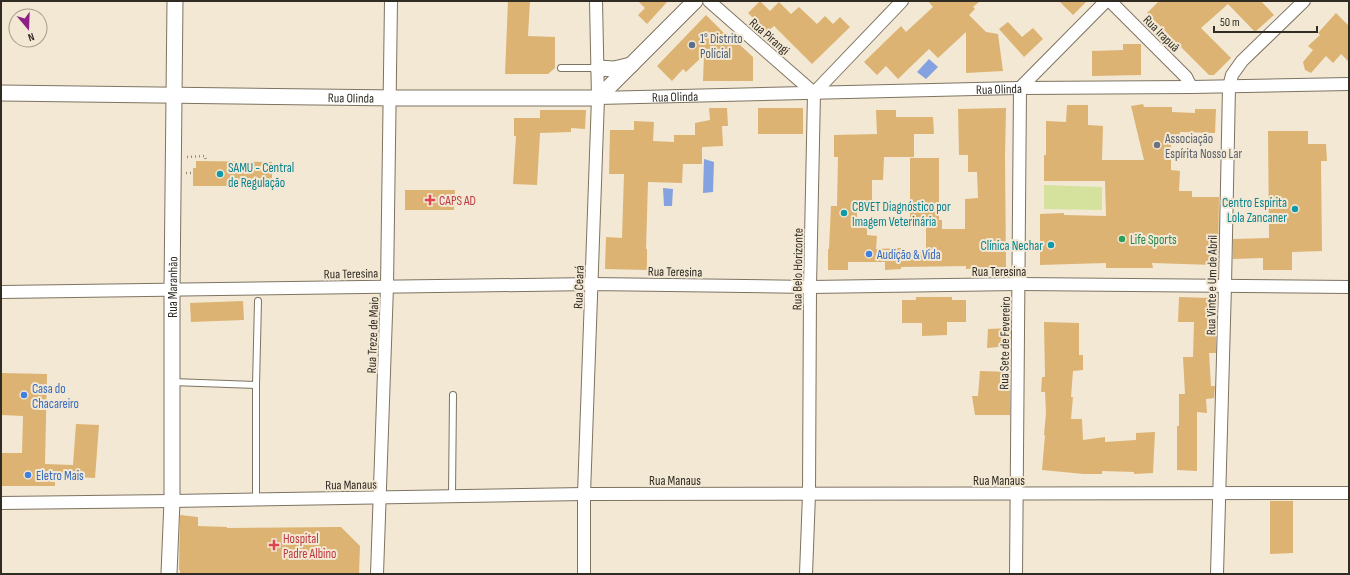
<svg xmlns="http://www.w3.org/2000/svg" width="1350" height="575" font-family="'Sofia Sans Condensed',sans-serif">
<style>
.green{fill:#d5e29e}
.water{fill:#84a2df}
.building{fill:#dcb372}
.lines{fill:none;stroke-linecap:round;stroke-linejoin:round}
.service-casing{stroke:#7d7361;stroke-width:8}
.minor-casing{stroke:#7d7361;stroke-width:14}
.tertiary-casing{stroke:#7d7361;stroke-width:17}
.path{stroke:#928a7c;stroke-width:2.5;stroke-dasharray:1 3;stroke-linecap:butt}
.service{stroke:#fff;stroke-width:6}
.minor{stroke:#fff;stroke-width:12}
.tertiary{stroke:#fff;stroke-width:15}
.service-dot{fill:#5c6f8a;stroke:#f3e8d4;stroke-width:1.5}
.worship-dot{fill:#6b7280;stroke:#f3e8d4;stroke-width:1.5}
.culture-dot{fill:#0f9aa8;stroke:#f3e8d4;stroke-width:1.5}
.health-dot{fill:#e0444e;stroke:#f3e8d4;stroke-width:1.5}
.leisure-dot{fill:#2e9e5b;stroke:#f3e8d4;stroke-width:1.5}
.shop-dot{fill:#3f7fe0;stroke:#f3e8d4;stroke-width:1.5}
.labels{text-anchor:middle;stroke-width:4;stroke-linejoin:round;paint-order:stroke}
.street-label{font-size:13px;fill:#302c24;stroke:#f3e8d4}
.service-label{font-size:13px;fill:#4e5e75;stroke:#f3e8d4;text-anchor:start}
.worship-label{font-size:13px;fill:#5b616d;stroke:#f3e8d4;text-anchor:start}
.culture-label{font-size:13px;fill:#0d838f;stroke:#f3e8d4;text-anchor:start}
.health-label{font-size:13px;fill:#be3a42;stroke:#f3e8d4;text-anchor:start}
.leisure-label{font-size:13px;fill:#27864d;stroke:#f3e8d4;text-anchor:start}
.shop-label{font-size:13px;fill:#366cbe;stroke:#f3e8d4;text-anchor:start}
</style>
<rect width="100%" height="100%" fill="#f3e8d4"/>
<path class="green" d="M 1044,185 L 1102,187 L 1102,210 L 1044,209 Z"/>
<path class="water" d="M 929,59 L 938,67 L 926,79 L 917,72 Z
M 704,159 L 714,162 L 713,192 L 703,193 Z
M 663,188 L 673,189 L 672,206 L 664,206 Z"/>
<path class="building" d="M 508,1 L 530,1 L 528,36 L 555,37 L 555,68 L 548,74 L 505,74 Z
M 638,1 L 668,1 L 647,24 L 638,15 L 645,8 Z
M 760,1 L 770,11 L 779,2 L 791,14 L 799,7 L 817,24 L 825,16 L 833,24 L 840,17 L 850,27 L 812,64 L 774,26 L 767,32 L 748,13 Z
M 928,1 L 980,1 L 973,7 L 975,9 L 969,15 L 986,32 L 998,34 L 1003,71 L 966,73 L 966,32 L 938,58 L 929,49 L 898,79 L 886,66 L 877,75 L 864,62 L 901,26 L 906,32 L 933,7 Z
M 1059,1 L 1087,1 L 1073,15 Z
M 1159,1 L 1261,1 L 1274,15 L 1255,32 L 1228,4 L 1201,28 L 1231,58 L 1214,75 L 1209,75 L 1147,13 Z
M 1336,13 L 1349,26 L 1349,62 L 1341,54 L 1333,63 L 1326,56 L 1311,73 L 1305,70 L 1303,62 L 1313,50 L 1308,46 L 1320,35 L 1318,33 Z
M 706,15 L 726,35 L 727,33 L 753,57 L 753,81 L 703,81 L 704,55 L 686,72 L 683,69 L 672,81 L 657,66 Z
M 1008,22 L 1022,37 L 1033,28 L 1043,39 L 1024,57 L 999,29 Z
M 1123,44 L 1141,44 L 1141,75 L 1092,76 L 1092,51 L 1123,50 Z
M 1143,104 L 1144,107 L 1172,107 L 1172,112 L 1195,113 L 1195,109 L 1216,109 L 1215,133 L 1180,132 L 1179,138 L 1171,138 L 1171,170 L 1180,171 L 1179,191 L 1192,191 L 1192,197 L 1219,197 L 1218,262 L 1213,262 L 1213,265 L 1152,263 L 1153,268 L 1106,268 L 1106,263 L 1040,265 L 1040,214 L 1064,213 L 1064,215 L 1106,216 L 1105,181 L 1044,181 L 1044,155 L 1046,155 L 1046,121 L 1066,122 L 1067,105 L 1088,105 L 1088,125 L 1103,126 L 1102,160 L 1144,160 L 1131,106 Z
M 709,108 L 727,108 L 728,126 L 722,126 L 723,146 L 702,147 L 702,164 L 683,164 L 682,183 L 648,182 L 646,249 L 647,249 L 647,270 L 605,269 L 606,237 L 622,238 L 624,174 L 609,174 L 610,130 L 634,130 L 634,121 L 654,122 L 653,141 L 674,142 L 674,135 L 695,135 L 695,123 L 710,120 Z
M 758,108 L 803,108 L 803,134 L 758,134 Z
M 1006,108 L 1005,156 L 1006,267 L 966,269 L 966,266 L 901,267 L 901,269 L 885,270 L 885,262 L 848,262 L 848,270 L 828,270 L 828,249 L 829,249 L 831,206 L 837,206 L 838,157 L 834,157 L 834,135 L 877,134 L 876,110 L 896,110 L 896,117 L 933,117 L 934,134 L 914,134 L 914,157 L 884,157 L 883,180 L 872,180 L 872,201 L 857,201 L 857,222 L 867,222 L 867,235 L 877,236 L 876,249 L 901,248 L 901,252 L 926,252 L 926,226 L 910,226 L 910,158 L 939,158 L 939,220 L 942,220 L 942,229 L 965,229 L 965,199 L 978,198 L 977,172 L 968,172 L 968,155 L 959,155 L 958,109 Z
M 540,110 L 586,110 L 585,129 L 571,128 L 571,132 L 540,133 L 537,185 L 513,184 L 516,136 L 514,136 L 514,118 L 540,118 Z
M 1268,131 L 1308,131 L 1308,144 L 1326,144 L 1327,161 L 1321,161 L 1322,251 L 1292,252 L 1292,270 L 1263,270 L 1263,258 L 1233,259 L 1233,239 L 1269,238 Z
M 196,161 L 272,162 L 272,185 L 228,184 L 228,186 L 193,186 L 193,168 L 196,168 Z
M 405,190 L 455,190 L 454,210 L 405,210 Z
M 916,297 L 952,297 L 952,300 L 966,300 L 966,322 L 947,322 L 947,335 L 922,336 L 922,323 L 902,323 L 902,300 L 916,300 Z
M 1179,297 L 1210,298 L 1209,327 L 1216,327 L 1216,353 L 1209,353 L 1211,386 L 1215,386 L 1214,398 L 1206,399 L 1207,413 L 1197,412 L 1197,471 L 1177,470 L 1177,426 L 1179,426 L 1179,394 L 1185,394 L 1183,357 L 1193,357 L 1194,322 L 1178,322 Z
M 243,301 L 244,320 L 191,322 L 190,303 Z
M 1044,322 L 1079,323 L 1079,355 L 1083,355 L 1083,370 L 1073,371 L 1071,397 L 1073,397 L 1071,419 L 1082,419 L 1083,440 L 1105,437 L 1105,442 L 1136,440 L 1136,433 L 1155,432 L 1153,473 L 1134,474 L 1134,472 L 1102,471 L 1102,474 L 1084,474 L 1042,470 L 1045,435 L 1044,435 L 1046,413 L 1045,392 L 1041,392 L 1042,377 L 1045,377 Z
M 1011,328 L 1010,346 L 987,348 L 988,329 Z
M 980,371 L 1010,372 L 1010,415 L 975,415 L 972,396 L 978,396 Z
M 1,373 L 47,374 L 45,464 L 73,465 L 76,424 L 99,425 L 95,478 L 55,476 L 55,486 L 1,486 L 1,453 L 22,453 L 23,416 L 1,415 Z
M 1270,501 L 1293,501 L 1293,553 L 1270,554 Z
M 180,515 L 198,517 L 198,526 L 227,527 L 227,528 L 341,527 L 360,546 L 359,574 L 180,574 L 180,570 L 179,570 Z"/>
<g class="lines">
<g class="service-casing">
<path id="service" d="M 561,68 L 598,68
M 172,382 L 256,385
M 452,495 L 453,395
M 256,499 L 256,385 L 258,301"/>
</g>
<g class="minor-casing">
<g id="minor">
<path d="M 709,1 L 814,93"/>
<path d="M 1110,1 L 1186,77 L 1191,87"/>
<path id="s1" d="M 598,98 L 1020,88 L 1191,87 L 1349,84"/>
<path d="M 1,292 L 592,284 L 810,287 L 1019,284 L 1349,287"/>
<path d="M 1,503 L 172,501 L 584,494 L 1349,493"/>
<path d="M 377,574 L 387,286 L 391,1"/>
<path d="M 584,574 L 584,494 L 598,98 L 596,1"/>
<path d="M 806,574 L 809,494 L 810,287 L 814,93 L 902,1"/>
<path d="M 1016,574 L 1020,88 L 1106,1"/>
<path d="M 1217,574 L 1225,285 L 1229,87 L 1232,75 L 1242,61 L 1304,1"/>
</g>
</g>
<g class="tertiary-casing">
<g id="tertiary">
<path d="M 598,68 L 614,69 L 631,65"/>
<path id="s2" d="M 1,93 L 398,98 L 598,98 L 695,1"/>
<path id="s3" d="M 169,574 L 172,501 L 172,290 L 175,1"/>
</g>
</g>
<path class="path" d="M 187,157 L 205,156 L 206,161
M 186,173 L 193,173"/>
<use href="#service" class="service"/>
<use href="#minor" class="minor"/>
<use href="#tertiary" class="tertiary"/>
</g>
<circle class="service-dot" cx="692" cy="45" r="4"/>
<circle class="worship-dot" cx="1157" cy="145" r="4"/>
<g class="culture-dot">
<circle cx="220" cy="174" r="4"/>
<circle cx="1295" cy="209" r="4"/>
<circle cx="844" cy="213" r="4"/>
<circle cx="1051" cy="245" r="4"/>
</g>
<g class="health-dot">
<path d="M428 194h4v4h4v4h-4v4h-4v-4h-4v-4h4z"/>
<path d="M272 539h4v4h4v4h-4v4h-4v-4h-4v-4h4z"/>
</g>
<circle class="leisure-dot" cx="1122" cy="239" r="4"/>
<g class="shop-dot">
<circle cx="869" cy="254" r="4"/>
<circle cx="24" cy="395" r="4"/>
<circle cx="28" cy="475" r="4"/>
</g>
<g class="labels">
<g class="street-label">
<text transform="translate(1162 33) rotate(45)" y="5">Rua Irapuã</text>
<text transform="translate(770 36) rotate(41)" y="5">Rua Pirangi</text>
<text dy="5" stroke="none"><textPath href="#s1" startOffset="401">Rua Olinda</textPath></text>
<text dy="5" stroke="none"><textPath href="#s1" startOffset="77">Rua Olinda</textPath></text>
<text dy="5" stroke="none"><textPath href="#s2" startOffset="350">Rua Olinda</textPath></text>
<text transform="translate(797 269) rotate(-89)" y="5">Rua Belo Horizonte</text>
<text transform="translate(675 271) rotate(1)" y="5">Rua Teresina</text>
<text x="999" y="276">Rua Teresina</text>
<text transform="translate(351 273) rotate(-1)" y="5">Rua Teresina</text>
<text transform="translate(1211 285) rotate(-89)" y="5">Rua Vinte e Um de Abril</text>
<text transform="translate(578 287) rotate(-88)" y="5">Rua Ceará</text>
<text dy="5" stroke="none"><textPath href="#s3" startOffset="287">Rua Maranhão</textPath></text>
<text transform="translate(372 335) rotate(-88)" y="5">Rua Treze de Maio</text>
<text transform="translate(1004 343) rotate(-89)" y="5">Rua Sete de Fevereiro</text>
<text x="675" y="485">Rua Manaus</text>
<text x="999" y="485">Rua Manaus</text>
<text transform="translate(351 484) rotate(-1)" y="5">Rua Manaus</text>
</g>
<g class="service-label">
<text x="700" y="43">1° Distrito<tspan x="700" dy="15">Policial</tspan></text>
</g>
<g class="worship-label">
<text x="1165" y="143">Associação<tspan x="1165" dy="15">Espírita Nosso Lar</tspan></text>
</g>
<g class="culture-label">
<text x="228" y="172">SAMU - Central<tspan x="228" dy="15">de Regulação</tspan></text>
<text x="1287" y="207" text-anchor="end">Centro Espírita<tspan x="1287" dy="15">Lola Zancaner</tspan></text>
<text x="852" y="211">CBVET Diagnóstico por<tspan x="852" dy="15">Imagem Veterinária</tspan></text>
<text x="1043" y="250" text-anchor="end">Clínica Nechar</text>
</g>
<g class="health-label">
<text x="439" y="205">CAPS AD</text>
<text x="283" y="543">Hospital<tspan x="283" dy="15">Padre Albino</tspan></text>
</g>
<g class="leisure-label">
<text x="1130" y="244">Life Sports</text>
</g>
<g class="shop-label">
<text x="877" y="259">Audição &amp; Vida</text>
<text x="32" y="393">Casa do<tspan x="32" dy="15">Chacareiro</tspan></text>
<text x="36" y="480">Eletro Mais</text>
</g>
</g>
<rect width="1350" height="575" fill="none" stroke="#302c24" stroke-width="4"/>
<g transform="translate(28 28) rotate(161)"><circle r="19" fill="#f3e8d4" stroke="#a59d8e"/>
<path d="M0-3L7 15L0 10L-7 15Z" fill="#8d2185"/>
<text y="-6" font-size="11" font-weight="bold" text-anchor="middle" fill="#302c24">N</text>
</g>
<path d="M1214 26v6h103v-6" fill="none" stroke="#302c24" stroke-width="2"/>
<text x="1220" y="26" font-size="12" fill="#302c24" stroke="#f3e8d4" stroke-width="3" paint-order="stroke">50 m</text>
</svg>
